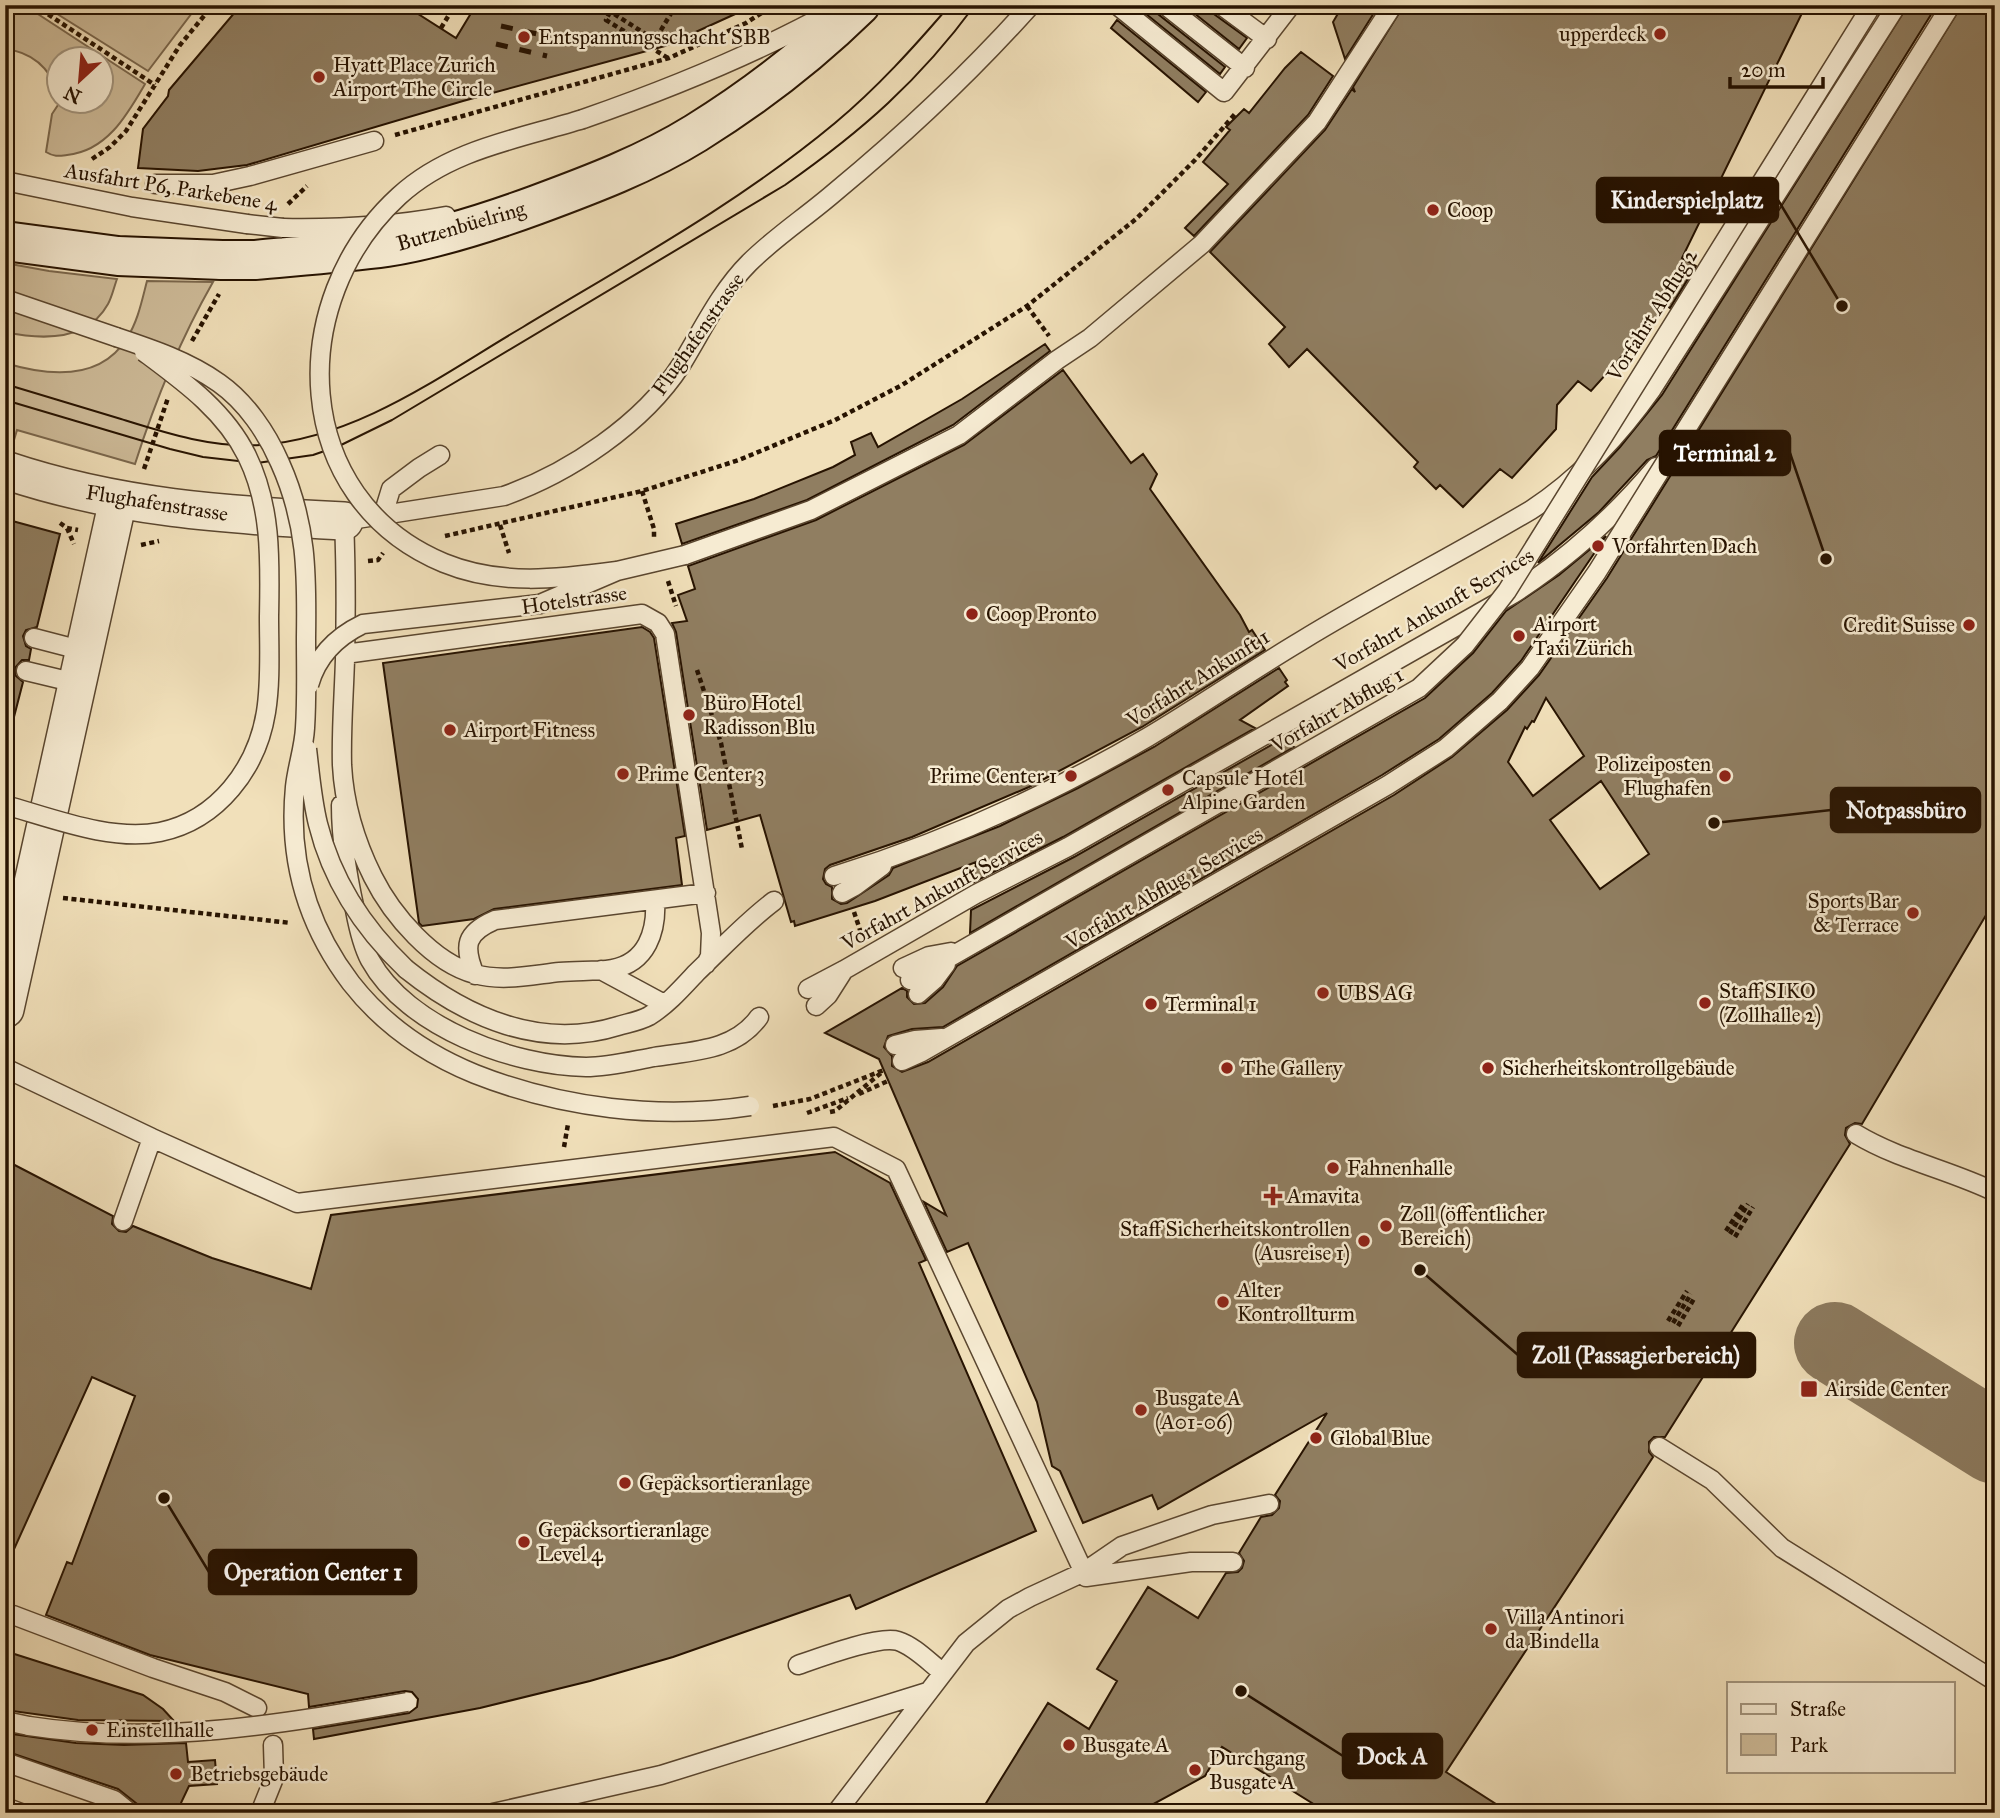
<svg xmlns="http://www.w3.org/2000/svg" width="2000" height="1818" font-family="'IM FELL Great Primer',serif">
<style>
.green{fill:#cfbd9b;stroke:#7b684e;stroke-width:2}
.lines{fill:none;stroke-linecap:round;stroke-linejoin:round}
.taxiway{stroke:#8c7a5e;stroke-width:82}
.building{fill:#907e61;stroke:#271301;stroke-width:2;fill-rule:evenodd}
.service-casing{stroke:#5a462f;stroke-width:21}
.minor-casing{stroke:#5a462f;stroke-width:40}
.secondary-casing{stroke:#271301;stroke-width:42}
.path{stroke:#271301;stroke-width:4.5;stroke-dasharray:5 3.5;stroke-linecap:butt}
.service{stroke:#f6ebd2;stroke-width:18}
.minor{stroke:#f6ebd2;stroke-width:37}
.secondary{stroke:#f6ebd2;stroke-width:38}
.tram{stroke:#271301;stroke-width:2}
.rail{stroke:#271301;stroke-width:5;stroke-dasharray:12 12;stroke-linecap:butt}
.service-bridge-casing{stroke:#5a462f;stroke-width:21;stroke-linecap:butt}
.secondary-bridge-casing{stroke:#271301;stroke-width:42;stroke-linecap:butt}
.service-bridge{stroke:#f6ebd2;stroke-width:18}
.secondary-bridge{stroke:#f6ebd2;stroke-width:38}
.poi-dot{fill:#8f2418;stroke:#f6ebd2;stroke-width:2.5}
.labels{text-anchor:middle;stroke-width:5;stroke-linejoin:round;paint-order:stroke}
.poi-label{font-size:21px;fill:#271301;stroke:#f6ebd2;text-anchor:start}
.street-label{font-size:21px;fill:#271301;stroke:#f6ebd2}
.leader{fill:none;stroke:#271301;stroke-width:2.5}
.callout-dot{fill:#271301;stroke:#f6ebd2;stroke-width:2.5}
.callout{fill:#271301;stroke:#271301;stroke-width:2.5}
.callout-label{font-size:23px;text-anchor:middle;font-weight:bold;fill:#fff}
</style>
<rect width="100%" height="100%" fill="#f1e0ba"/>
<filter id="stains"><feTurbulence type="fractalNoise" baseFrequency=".00286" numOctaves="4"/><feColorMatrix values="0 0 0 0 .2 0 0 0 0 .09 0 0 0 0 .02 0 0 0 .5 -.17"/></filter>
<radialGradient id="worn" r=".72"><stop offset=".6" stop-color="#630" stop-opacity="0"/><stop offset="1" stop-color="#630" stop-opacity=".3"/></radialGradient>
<path class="green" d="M 5,5 L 24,5 L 145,84 C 127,115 107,151 67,155 C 59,156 54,157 46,152 L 52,114 L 60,102 L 102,102 L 102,60 L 60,60 L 59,94 C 50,69 33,52 5,49 Z
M 43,5 L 198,5 L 148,71 Z
M 5,263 L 49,271 L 117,279 C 114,287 112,297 108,304 C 87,342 42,340 5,332 Z
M 147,281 L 213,282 C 180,340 155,401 135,464 L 17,430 L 11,450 L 5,448 L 5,363 C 48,376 100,382 127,338 C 138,321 142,300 147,281 Z"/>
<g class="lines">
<path class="taxiway" d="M 1835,1343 L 1995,1443"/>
</g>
<path class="building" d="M 241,5 L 404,5 L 456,38 L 476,5 L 755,5 L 665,46 L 463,101 L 247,165 L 198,171 L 138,168 L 143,129 L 168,96 L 169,90 Z
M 1135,5 L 1154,5 L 1158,14 L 1225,67 L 1220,74 Z
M 1184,5 L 1210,5 L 1214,14 L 1247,38 L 1239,49 Z
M 1343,5 L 1379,5 L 1345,59 L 1333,22 Z
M 1404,5 L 1806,5 L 1682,258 L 1696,266 L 1670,308 L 1667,306 L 1591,391 L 1578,381 L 1557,405 L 1556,429 L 1512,478 L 1500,469 L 1463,507 L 1440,485 L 1436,489 L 1414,467 L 1418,462 L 1307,349 L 1289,367 L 1269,344 L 1285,327 L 1210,252 L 1325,130 L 1352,89 L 1355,92 L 1353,87 Z
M 1908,5 L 1937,5 L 1656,456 L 1647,460 L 1599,512 L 1538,563 L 1592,477 L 1620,447 L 1662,395 Z
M 1962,5 L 1995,5 L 1995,900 L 1862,1124 L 1855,1123 L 1846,1128 L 1845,1135 L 1850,1144 L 1665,1437 L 1654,1437 L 1649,1442 L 1649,1452 L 1653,1457 L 1644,1471 L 1446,1772 L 1510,1813 L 1328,1813 L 1222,1747 L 1205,1776 L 1137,1813 L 980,1813 L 1048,1703 L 1089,1729 L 1117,1681 L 1097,1669 L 1148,1587 L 1198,1618 L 1226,1573 L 1238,1572 L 1242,1568 L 1244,1561 L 1239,1553 L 1261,1517 L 1272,1515 L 1279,1508 L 1280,1501 L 1275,1495 L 1327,1413 L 1158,1509 L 1152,1495 L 1083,1523 L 1060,1471 L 1052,1466 L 1037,1402 L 968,1243 L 947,1252 L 924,1202 L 946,1215 L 879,1059 L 825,1033 L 902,988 L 907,991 L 907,997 L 914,1004 L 925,1003 L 943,987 L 957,966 L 1425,698 L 1473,653 L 1506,611 L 1559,575 L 1606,536 L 1521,661 L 1492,693 L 1439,739 L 1382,775 L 943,1027 L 912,1029 L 888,1036 L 884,1047 L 892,1056 L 892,1066 L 902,1072 L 928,1062 L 1394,795 L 1452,757 L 1507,710 L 1539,675 L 1607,578 ZM 1546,698 L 1584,756 L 1533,796 L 1508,762 L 1525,727 L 1527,729 L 1532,721 L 1534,722 ZM 1601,781 L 1649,854 L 1600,889 L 1550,820 Z
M 1117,20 L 1206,92 L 1198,102 L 1111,28 Z
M 1301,52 L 1333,76 L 1308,115 L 1194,236 L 1185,228 L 1228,184 L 1203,162 L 1230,130 L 1226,127 L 1244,109 L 1249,113 L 1285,68 Z
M 1045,344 L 1050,351 L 953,425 L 807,500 L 682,544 L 676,524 L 754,499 L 833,467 L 855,455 L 851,442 L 871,433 L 878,447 L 962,399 Z
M 1063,370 L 1131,463 L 1143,454 L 1157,474 L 1150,489 L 1240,615 L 1249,632 L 1252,630 L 1265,650 L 1142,727 L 1029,787 L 912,837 L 830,865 L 825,869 L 823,879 L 826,884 L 832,887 L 832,899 L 841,904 L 847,903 L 889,875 L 893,868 L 1000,826 L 1078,788 L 1154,747 L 1279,668 L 1287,680 L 1285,682 L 1288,686 L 1240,720 L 1255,728 L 1063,837 L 974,882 L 976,862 L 875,901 L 795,926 L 794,921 L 791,922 L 760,815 L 707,830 L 676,632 L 672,623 L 687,621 L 678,595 L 695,589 L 688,566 L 816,520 L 964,445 Z
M 5,519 L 60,534 L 37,627 L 26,630 L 23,636 L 26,646 L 31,649 L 29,660 L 22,660 L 15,668 L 15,675 L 23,682 L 14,717 L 5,716 Z
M 642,627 L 650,632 L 654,638 L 685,836 L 676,838 L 682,885 L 494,909 L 474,919 L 422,926 L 419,923 L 383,663 Z
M 1280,740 L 1294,747 L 970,933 L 971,910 L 1074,857 Z
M 835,1152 L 890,1183 L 926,1260 L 919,1263 L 1036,1531 L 856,1609 L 850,1595 L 673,1657 L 590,1681 L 480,1708 L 314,1739 L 313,1729 L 409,1713 L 417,1707 L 418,1699 L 412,1692 L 405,1691 L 309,1707 L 308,1694 L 150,1655 L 46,1615 L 67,1562 L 72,1564 L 135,1396 L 92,1377 L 5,1569 L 5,1160 L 113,1216 L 112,1224 L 119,1231 L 126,1232 L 133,1226 L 212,1258 L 311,1289 L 331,1215 Z
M 5,1651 L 143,1695 L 163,1709 L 174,1721 L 78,1720 L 5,1710 Z
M 5,1733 L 76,1743 L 124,1745 L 186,1743 L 188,1762 L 215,1760 L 217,1784 L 189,1786 L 181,1803 L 173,1813 L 141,1813 L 137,1804 L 118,1789 L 5,1751 Z"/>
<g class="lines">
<g class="service-casing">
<path id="service" d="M 1117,5 L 1224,92 L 1291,5
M 1165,5 L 1245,68
M 1221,5 L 1267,39
M 583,119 C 669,89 753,55 833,11
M 5,181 L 132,207 L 247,224
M 155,184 L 213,184 L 250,176 L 374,141
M 283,228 C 338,229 392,226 446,216
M 5,299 L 116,337
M 383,515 L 391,489 L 419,468 L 440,455
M 685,555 L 811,510 L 959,435 L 1057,360 L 1090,338 L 1202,244 L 1317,122 L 1393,5
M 34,638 L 84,651
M 345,654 L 642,614 L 658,623 L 665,634 L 711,933 L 710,956 L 706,964
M 26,671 L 76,683
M 341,805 C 341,841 347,874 355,910 C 358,926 362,945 370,960 C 407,1027 513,1066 586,1067 C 608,1067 632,1061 654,1057 C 692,1051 735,1051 759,1017
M 834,876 C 945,842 1049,795 1148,737 C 1200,706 1249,672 1301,641 C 1376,595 1455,555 1531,510 C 1580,478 1618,437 1652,389 L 1897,5
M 842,893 L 855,886 L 882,866
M 655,900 C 657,931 647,963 612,969 C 595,972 577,970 560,972 C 532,975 502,982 475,974 C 433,963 392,915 373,877 C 356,843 344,804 342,765 C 341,730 344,694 345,659 C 346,613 346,567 344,521 L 504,496 C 569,473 643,424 681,365 C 702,331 720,292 749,263 C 775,237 806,217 835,192 C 904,135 971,72 1031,5
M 903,968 L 929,956 L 951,952
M 406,969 C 467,1018 541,1050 618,1026 C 628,1023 640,1021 649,1016 C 667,1005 682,988 696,973 C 722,948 746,922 774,901
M 601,970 L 664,1004
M 475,975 C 463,946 465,933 495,920 L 706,893
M 910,980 L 1419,688 L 1465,645
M 808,989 L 844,970 L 976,894 L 1068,847 L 1513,594 C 1567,559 1614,517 1656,467
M 918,994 L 934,980 L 946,964
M 816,1006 L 828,995 L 842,973
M 895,1045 L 915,1040 L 942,1038
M 902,1061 L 922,1052 L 1388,785 L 1446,748 L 1500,701
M 5,1068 L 152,1138 L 297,1203 L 834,1137 L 896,1169 L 1086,1577 L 1191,1562 L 1233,1562
M 1856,1134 C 1899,1160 1950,1170 1995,1192
M 123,1221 L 152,1138
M 1659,1447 L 1712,1480 L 1782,1548 L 1995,1681
M 13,1615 L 153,1668 L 225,1692 L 257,1708
M 798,1665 C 818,1658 879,1635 898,1641 C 914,1646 929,1662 942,1672
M 5,1721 L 29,1726
M 5,1762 L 114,1800 L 130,1813
M 5,1807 L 21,1813
M 260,1813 L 274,1778 L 273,1745
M 493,1813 L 661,1775 L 927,1692
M 836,1813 L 966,1643 L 1008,1609 L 1030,1597 L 1084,1572 L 1122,1546 L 1212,1515 L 1269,1504"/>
</g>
<g class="minor-casing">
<path id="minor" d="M 5,470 C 118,508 226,515 344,521
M 5,1009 L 118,500"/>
</g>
<g class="secondary-casing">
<path id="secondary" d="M 5,241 L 118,256 L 222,260
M 254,260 C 298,256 343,253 387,247 C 438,239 487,223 536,205 C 590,185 646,164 696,133 C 754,97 811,53 860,5"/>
</g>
<path class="path" d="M 34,5 L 155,85
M 600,5 L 655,40 L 676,5
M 610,12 L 606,20 L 668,58
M 441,28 L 455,5
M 395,135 L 669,58 L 746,23 L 774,5
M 92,159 L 110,147 L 126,131 L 180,45 L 213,5
M 288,204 L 307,186
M 1027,306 L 1049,336
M 192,341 L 219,294
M 144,469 L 168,398
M 642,491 L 654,529 L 654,537
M 60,523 L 67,528 L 78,530
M 500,525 L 509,553
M 67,528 L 74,544
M 445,536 L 642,491 L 739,460 L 835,420 L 902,385 L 1027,306 L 1136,219 L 1195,160 L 1235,114
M 141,545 L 159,541
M 368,561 L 378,560 L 383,553
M 668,581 L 676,606
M 697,670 L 721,743 L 742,849
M 63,898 L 291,923
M 854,912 L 861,933
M 859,1094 L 890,1080
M 773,1106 L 810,1099 L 884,1070
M 830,1112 L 835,1111 L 881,1073
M 807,1113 L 848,1098
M 564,1147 L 568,1124
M 1726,1231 L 1744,1203
M 1730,1234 L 1748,1204
M 1735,1237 L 1753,1207
M 1668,1321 L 1687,1291
M 1673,1323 L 1691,1294
M 1678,1326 L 1695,1297"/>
<use href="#service" class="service"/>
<use href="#minor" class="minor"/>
<use href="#secondary" class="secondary"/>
<path class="tram" d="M 5,384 C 44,396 82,407 121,419 C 166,433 212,448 260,445 C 358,438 441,375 523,327 C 629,263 739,203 835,123 C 877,88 914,47 950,5
M 5,400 L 170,449 L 203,457 L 257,463 L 313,455 L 339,446 L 392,420 L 785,185 C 862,131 919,81 975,5"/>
<path class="rail" d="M 501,26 L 551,37
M 496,44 L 547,56"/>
<g class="service-bridge-casing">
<path id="service-bridge" d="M 583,119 C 519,139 450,149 399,196 C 284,301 290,499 444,563 C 500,586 558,579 617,571
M 247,224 L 283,228
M 116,337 C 152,349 188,361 219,383 C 246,402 267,433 280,463 C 307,523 307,574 306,638 C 306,668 307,698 305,728 C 304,748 297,767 295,787 C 288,859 307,925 351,983 C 383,1024 426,1054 475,1074 C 561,1108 659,1120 750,1106
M 1465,645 L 1507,591 L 1872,5
M 309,685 C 317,656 336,637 363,624 L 540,604 L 617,571 L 685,555
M 1500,701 L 1530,668 L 1597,572 L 1951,5
M 307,749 C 310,774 312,800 318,824 C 332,881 364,929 406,969
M 5,805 C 52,818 112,842 160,832 C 218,820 257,768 266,712 C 271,681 269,648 269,617 C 270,562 272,507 247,456 C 225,411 183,381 144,352
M 29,1726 C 156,1746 282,1724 407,1702"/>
</g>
<g class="secondary-bridge-casing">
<path id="secondary-bridge" d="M 222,260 L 254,260"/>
</g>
<use href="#service-bridge" class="service-bridge"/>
<use href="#secondary-bridge" class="secondary-bridge"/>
</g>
<g class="poi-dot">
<circle cx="1660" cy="34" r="7"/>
<circle cx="524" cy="37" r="7"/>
<circle cx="319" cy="77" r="7"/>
<circle cx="1433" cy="210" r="7"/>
<circle cx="1598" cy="546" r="7"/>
<circle cx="972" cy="614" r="7"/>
<circle cx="1969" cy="625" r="7"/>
<circle cx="1519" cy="636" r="7"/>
<circle cx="689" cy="715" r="7"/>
<circle cx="450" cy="730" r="7"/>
<circle cx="623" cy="774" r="7"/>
<circle cx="1071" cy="776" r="7"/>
<circle cx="1725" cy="776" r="7"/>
<circle cx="1168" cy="790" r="7"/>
<circle cx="1913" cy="913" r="7"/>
<circle cx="1323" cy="993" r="7"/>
<circle cx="1705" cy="1003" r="7"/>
<circle cx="1151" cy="1004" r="7"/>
<circle cx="1227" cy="1068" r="7"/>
<circle cx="1488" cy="1068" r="7"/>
<circle cx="1333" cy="1168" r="7"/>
<path d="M1269.5 1185.5h7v7h7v7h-7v7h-7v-7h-7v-7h7z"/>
<circle cx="1386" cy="1226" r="7"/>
<circle cx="1364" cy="1241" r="7"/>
<circle cx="1223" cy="1302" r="7"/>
<rect x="1800" y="1380" width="18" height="18" rx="3.5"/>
<circle cx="1141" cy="1410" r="7"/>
<circle cx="1316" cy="1438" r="7"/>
<circle cx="625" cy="1483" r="7"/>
<circle cx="524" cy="1542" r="7"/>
<circle cx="1491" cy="1629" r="7"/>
<circle cx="92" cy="1730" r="7"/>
<circle cx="1069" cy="1745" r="7"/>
<circle cx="1195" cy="1770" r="7"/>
<circle cx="176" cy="1774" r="7"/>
</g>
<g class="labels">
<g class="poi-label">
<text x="1646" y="41" text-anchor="end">upperdeck</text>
<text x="538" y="44">Entspannungsschacht SBB</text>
<text x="333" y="72">Hyatt Place Zurich<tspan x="333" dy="24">Airport The Circle</tspan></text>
<text x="1447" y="217">Coop</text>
<text x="1612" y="553">Vorfahrten Dach</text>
<text x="986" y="621">Coop Pronto</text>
<text x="1533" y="631">Airport<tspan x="1533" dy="24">Taxi Zürich</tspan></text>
<text x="1955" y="632" text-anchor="end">Credit Suisse</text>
<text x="703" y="710">Büro Hotel<tspan x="703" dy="24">Radisson Blu</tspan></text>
<text x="464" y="737">Airport Fitness</text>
<text x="1711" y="771" text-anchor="end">Polizeiposten<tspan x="1711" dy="24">Flughafen</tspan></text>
<text x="637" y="781">Prime Center 3</text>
<text x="1057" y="783" text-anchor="end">Prime Center 1</text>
<text x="1182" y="785">Capsule Hotel<tspan x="1182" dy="24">Alpine Garden</tspan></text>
<text x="1899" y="908" text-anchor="end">Sports Bar<tspan x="1899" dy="24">&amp; Terrace</tspan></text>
<text x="1719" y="998">Staff SIKO<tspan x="1719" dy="24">(Zollhalle 2)</tspan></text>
<text x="1337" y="1000">UBS AG</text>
<text x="1165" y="1011">Terminal 1</text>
<text x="1241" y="1075">The Gallery</text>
<text x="1502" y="1075">Sicherheitskontrollgebäude</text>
<text x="1347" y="1175">Fahnenhalle</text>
<text x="1287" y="1203">Amavita</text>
<text x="1400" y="1221">Zoll (öffentlicher<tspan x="1400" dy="24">Bereich)</tspan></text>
<text x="1350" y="1236" text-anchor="end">Staff Sicherheitskontrollen<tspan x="1350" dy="24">(Ausreise 1)</tspan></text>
<text x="1237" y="1297">Alter<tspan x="1237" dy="24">Kontrollturm</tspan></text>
<text x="1825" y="1396">Airside Center</text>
<text x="1155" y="1405">Busgate A<tspan x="1155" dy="24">(A01-06)</tspan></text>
<text x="1330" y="1445">Global Blue</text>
<text x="639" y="1490">Gepäcksortieranlage</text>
<text x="538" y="1537">Gepäcksortieranlage<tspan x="538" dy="24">Level 4</tspan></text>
<text x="1505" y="1624">Villa Antinori<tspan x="1505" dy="24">da Bindella</tspan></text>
<text x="106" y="1737">Einstellhalle</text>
<text x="1083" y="1752">Busgate A</text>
<text x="1209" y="1765">Durchgang<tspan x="1209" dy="24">Busgate A</tspan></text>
<text x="190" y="1781">Betriebsgebäude</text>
</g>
<g class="street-label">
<text transform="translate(171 187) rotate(9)" y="7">Ausfahrt P6, Parkebene 4</text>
<text transform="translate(461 226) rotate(-16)" y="7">Butzenbüelring</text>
<text transform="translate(1652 315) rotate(-58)" y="7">Vorfahrt Abflug 2</text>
<text transform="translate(698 334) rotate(-55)" y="7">Flughafenstrasse</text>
<text transform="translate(157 503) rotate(9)" y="7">Flughafenstrasse</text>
<text transform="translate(574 600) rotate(-8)" y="7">Hotelstrasse</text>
<text transform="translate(1434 610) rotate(-30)" y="7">Vorfahrt Ankunft Services</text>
<text transform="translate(1198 678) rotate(-32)" y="7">Vorfahrt Ankunft 1</text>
<text transform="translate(1337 710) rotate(-30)" y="7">Vorfahrt Abflug 1</text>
<text transform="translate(1164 888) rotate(-30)" y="7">Vorfahrt Abflug 1 Services</text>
<text transform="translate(942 890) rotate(-29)" y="7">Vorfahrt Ankunft Services</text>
</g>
</g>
<path class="leader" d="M1842 306L1778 200M1826 559L1790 453M1714 823L1831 810M1420 1270L1518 1355M164 1498L209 1572M1241 1691L1343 1756"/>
<g class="callout-dot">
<circle cx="1842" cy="306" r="7"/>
<circle cx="1826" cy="559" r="7"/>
<circle cx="1714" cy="823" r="7"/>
<circle cx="1420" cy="1270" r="7"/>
<circle cx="164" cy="1498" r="7"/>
<circle cx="1241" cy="1691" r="7"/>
</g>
<g class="callout">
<rect x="1597" y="178" width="181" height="44" rx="7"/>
<rect x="1660" y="431" width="130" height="44" rx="7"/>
<rect x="1831" y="788" width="149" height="44" rx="7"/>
<rect x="1518" y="1333" width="237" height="44" rx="7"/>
<rect x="209" y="1550" width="207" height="44" rx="7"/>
<rect x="1343" y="1734" width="99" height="44" rx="7"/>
</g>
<g class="callout-label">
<text x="1687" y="208">Kinderspielplatz</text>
<text x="1725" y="461">Terminal 2</text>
<text x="1906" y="818">Notpassbüro</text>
<text x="1636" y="1363">Zoll (Passagierbereich)</text>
<text x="313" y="1580">Operation Center 1</text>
<text x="1392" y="1764">Dock A</text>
</g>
<rect width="2000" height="1818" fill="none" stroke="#f1e0ba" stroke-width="28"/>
<rect x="7" y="7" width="1986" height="1804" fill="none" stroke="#271301" stroke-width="3.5"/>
<rect x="14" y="14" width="1972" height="1790" fill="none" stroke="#271301" stroke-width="2"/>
<rect x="1727" y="1682" width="228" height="91" fill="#f6ebd2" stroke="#a3957e" stroke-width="2"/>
<rect x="1741" y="1704" width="35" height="10" fill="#f6ebd2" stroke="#a3957e" stroke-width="2"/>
<text x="1790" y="1716" font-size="21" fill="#271301">Straße</text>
<rect x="1741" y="1734" width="35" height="21" fill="#cfbd9b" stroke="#a3957e" stroke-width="2"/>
<text x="1790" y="1752" font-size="21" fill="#271301">Park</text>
<g transform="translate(80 80) rotate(206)"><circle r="33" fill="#f6ebd2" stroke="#a3957e" stroke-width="2"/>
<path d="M0-5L12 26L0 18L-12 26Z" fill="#8f2418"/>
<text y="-10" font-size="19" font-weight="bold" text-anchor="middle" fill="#271301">N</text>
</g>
<path d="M1730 77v10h93v-10" fill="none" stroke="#271301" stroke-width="3.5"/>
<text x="1741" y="77" font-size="21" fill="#271301" stroke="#f6ebd2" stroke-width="5" paint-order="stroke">20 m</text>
<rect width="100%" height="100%" filter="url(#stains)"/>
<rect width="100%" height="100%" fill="url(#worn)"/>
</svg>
